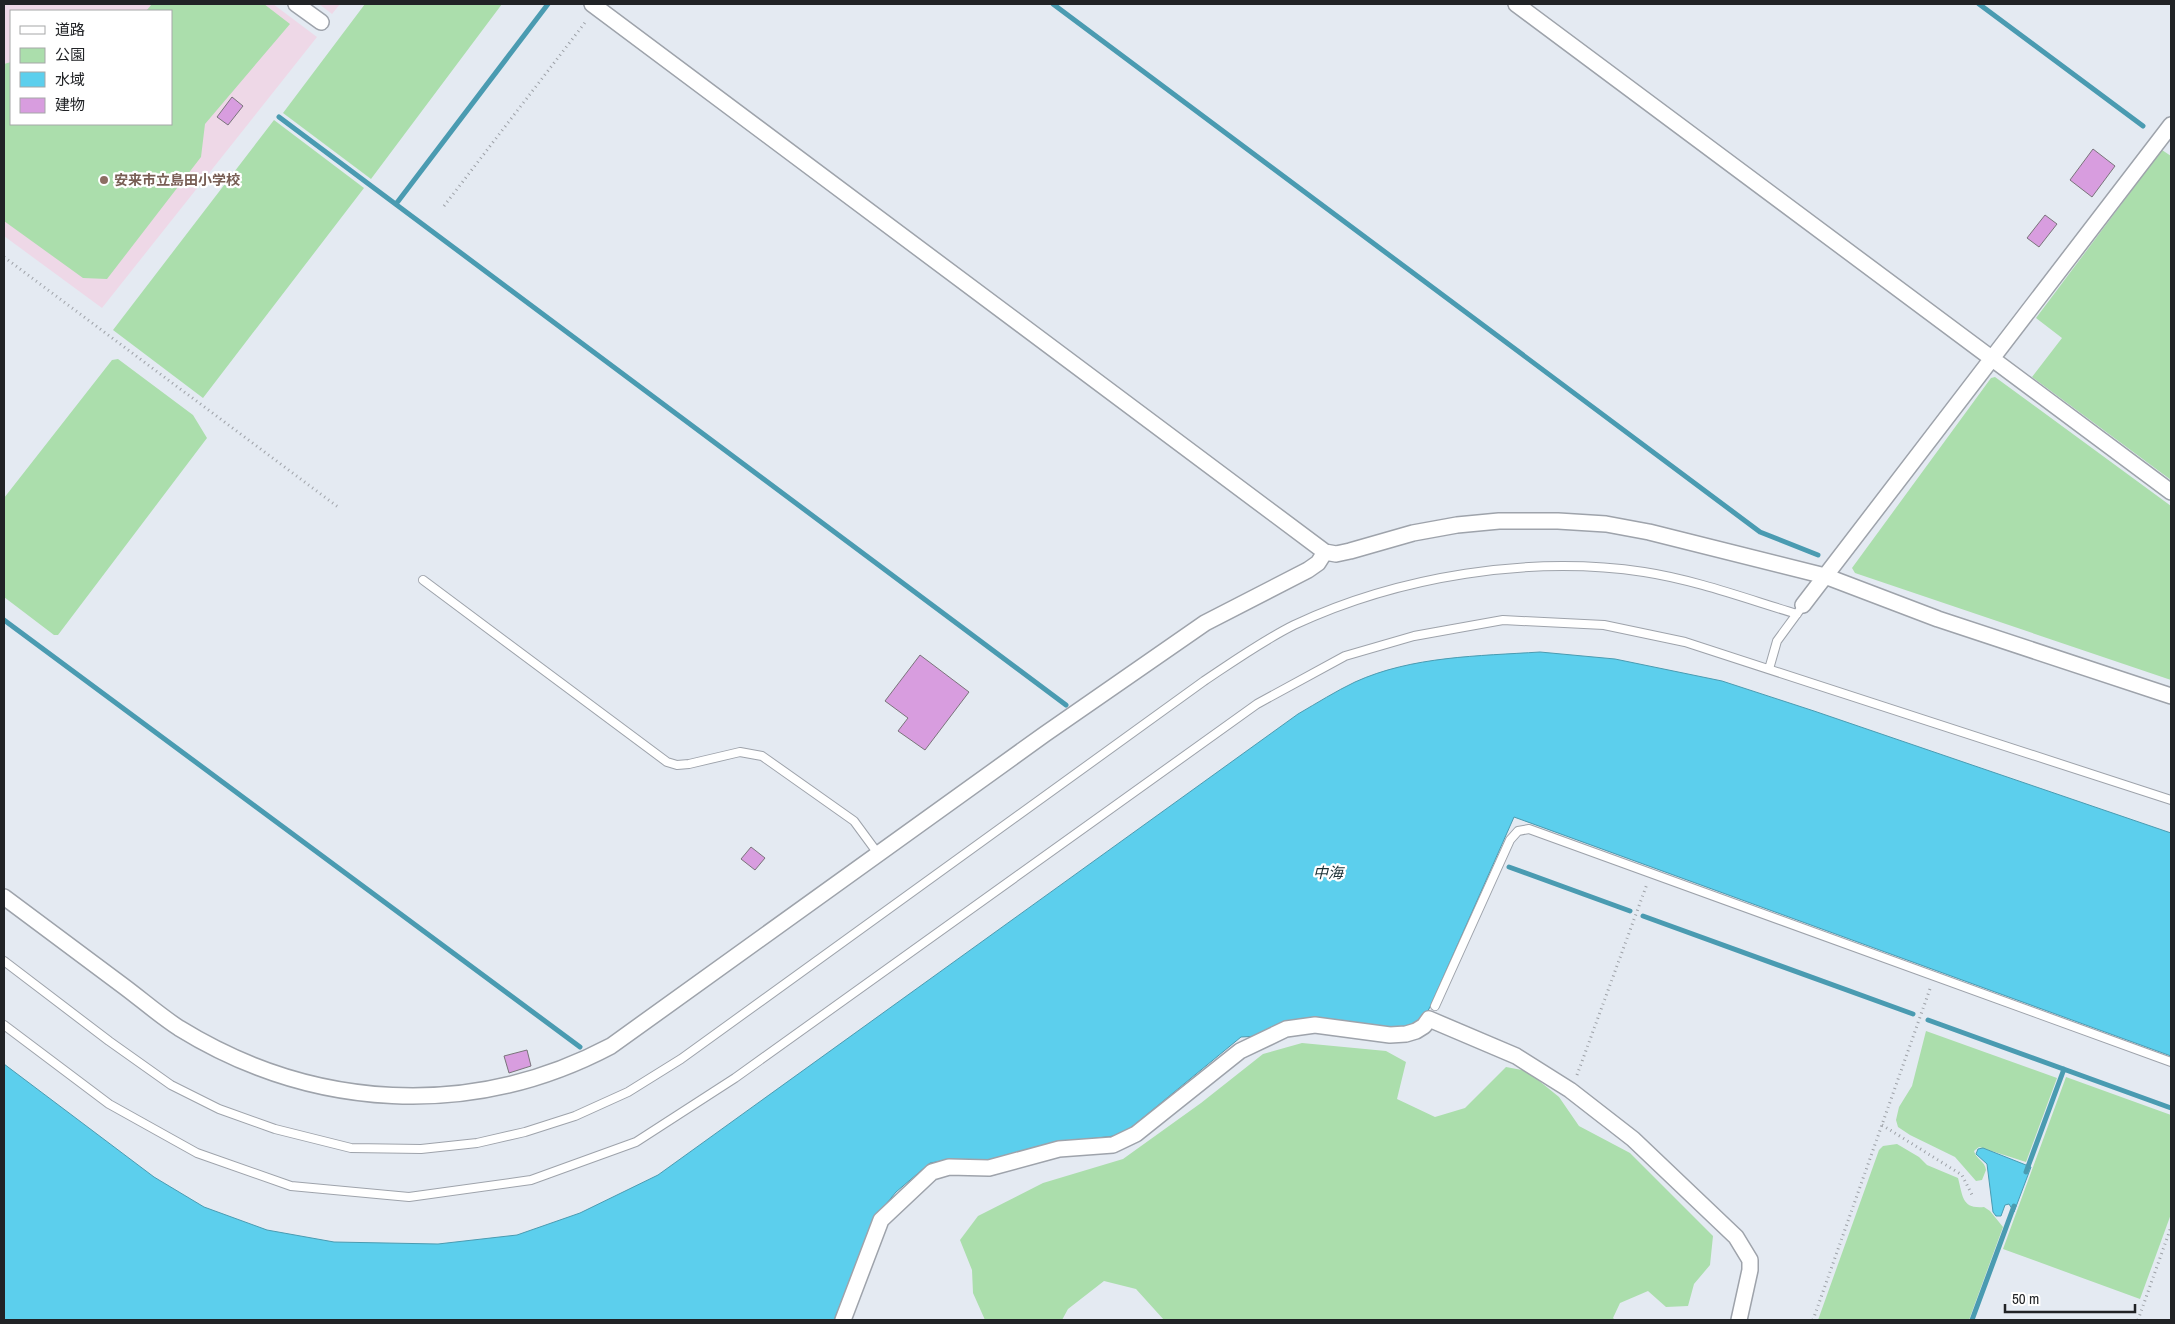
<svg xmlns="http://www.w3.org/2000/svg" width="2175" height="1324" font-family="'Archivo Narrow','Noto Sans JP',sans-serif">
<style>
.education{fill:#eed8e7;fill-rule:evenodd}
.green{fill:#abdeac}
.water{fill:#5ccfed;stroke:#4a9bb1}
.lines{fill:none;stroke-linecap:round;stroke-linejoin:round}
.stream{stroke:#4a9bb1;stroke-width:5}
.building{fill:#d89ddf;stroke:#7a747b}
.service-casing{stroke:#9ea3ab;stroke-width:10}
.minor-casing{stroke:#9ea3ab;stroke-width:18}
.path{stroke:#9da1a7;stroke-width:3;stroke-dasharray:1 4;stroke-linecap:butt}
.service{stroke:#fff;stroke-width:8}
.minor{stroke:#fff;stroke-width:15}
.education-dot{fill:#8d6e63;stroke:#fff;stroke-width:2}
.labels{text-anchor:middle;stroke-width:4.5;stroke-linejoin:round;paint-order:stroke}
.education-label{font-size:14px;font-weight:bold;fill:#785e54;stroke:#fff;text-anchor:start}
.water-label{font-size:15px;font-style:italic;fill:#1b3035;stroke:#fff}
</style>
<rect width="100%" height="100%" fill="#e4eaf2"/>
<path class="education" d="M 4,4 L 273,4 L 317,37 L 102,308 L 4,236 ZM 11,11 L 171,11 L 171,124 L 11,124 Z
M 319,4 L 340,4 L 332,14 Z"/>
<path class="green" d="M 152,4 L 264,4 L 290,24 L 205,124 L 201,157 L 107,279 L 83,278 L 4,221 L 4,64 L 11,62 L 11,124 L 171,124 L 171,11 L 146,11 Z
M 365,4 L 502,4 L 371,179 L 283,113 Z
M 274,120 L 364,188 L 203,398 L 113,330 Z
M 2162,150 L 2171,156 L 2171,480 L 2032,377 L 2062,338 L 2036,318 Z
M 118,359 L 193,415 L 207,438 L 58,635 L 54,635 L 4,597 L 4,498 L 112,360 Z
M 1995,377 L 2171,506 L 2171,680 L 1855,573 L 1852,568 L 1991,378 Z
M 1926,1031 L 2057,1078 L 2026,1162 L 1979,1147 L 1974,1151 C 1976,1159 1985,1161 1986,1170 L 1982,1180 L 1976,1181 L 1955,1157 L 1910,1135 L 1898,1127 L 1896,1120 L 1899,1107 L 1912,1086 Z
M 1302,1043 L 1386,1051 L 1406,1062 L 1397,1099 L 1435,1117 L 1465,1108 L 1506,1067 L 1527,1071 L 1559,1097 L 1579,1126 L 1630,1153 L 1713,1236 L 1710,1265 L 1694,1284 L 1688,1306 L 1666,1307 L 1648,1291 L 1620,1303 L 1613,1318 L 1615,1320 L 1164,1320 L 1136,1289 L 1104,1281 L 1068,1309 L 1062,1320 L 985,1320 L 973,1293 L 972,1270 L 960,1240 L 978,1216 L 1043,1183 L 1123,1159 L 1201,1103 L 1263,1054 Z
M 2066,1077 L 2171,1115 L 2171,1214 L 2140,1299 L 2003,1249 Z
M 1897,1144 L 1919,1157 L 1927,1165 L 1958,1178 C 1963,1197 1962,1209 1984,1207 L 1990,1211 L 2003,1227 L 1969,1320 L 1818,1320 L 1879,1150 L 1883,1146 Z"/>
<path class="water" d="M 1540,652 L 1615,659 L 1722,681 L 1814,711 L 2171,833 L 2171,1056 L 1514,817 L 1430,1007 L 1425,1016 L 1412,1027 L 1395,1029 L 1306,1019 L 1281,1025 L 1259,1036 L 1241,1037 L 1122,1135 L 1056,1143 L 986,1163 L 948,1160 L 930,1163 L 896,1192 L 873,1220 L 856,1269 L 834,1320 L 4,1320 L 4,1064 L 154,1177 L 204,1207 L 267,1230 L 334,1242 L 438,1244 L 517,1235 L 580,1213 L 658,1175 L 1298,714 C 1317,703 1336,691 1355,682 C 1412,656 1479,656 1540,652 Z
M 1983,1148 L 2031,1167 L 2014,1212 L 2009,1204 L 2005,1205 L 2001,1216 L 1996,1216 L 1993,1212 L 1987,1164 L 1976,1154 L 1978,1149 Z"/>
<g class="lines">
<path class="stream" d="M 1053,4 L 1760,532 L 1818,555
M 1979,4 L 2143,126
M 279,117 L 1066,705
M 396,204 L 548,4
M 4,620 L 580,1047
M 1509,867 L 1630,911
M 1643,916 L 1913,1014
M 1928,1020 L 2171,1108
M 2026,1172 L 2064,1069
M 1972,1320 L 2014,1206"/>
</g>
<path class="building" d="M 232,97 L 243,106 L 228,125 L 217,117 Z
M 2093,149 L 2115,166 L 2092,197 L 2070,180 Z
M 2045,215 L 2057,224 L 2039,247 L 2027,238 Z
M 920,655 L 969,692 L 925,750 L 898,731 L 908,718 L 885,701 Z
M 751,847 L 765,858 L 755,870 L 741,859 Z
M 527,1050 L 531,1066 L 509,1073 L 504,1056 Z"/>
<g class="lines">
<g class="service-casing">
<path id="service" d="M 423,580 L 667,762 L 677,765 L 689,764 L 740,752 L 762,756 L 854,821 L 879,855
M 1769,669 L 1777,641 L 1799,611
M 4,961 L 109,1041 L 171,1085 L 219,1109 L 275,1129 L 351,1148 L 421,1149 L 477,1143 L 525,1132 L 575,1116 L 628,1092 L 681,1059 L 1204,681 C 1234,661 1262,641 1294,625 C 1399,576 1530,555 1644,572 C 1696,580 1747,599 1797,614
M 1435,1006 L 1510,840 L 1518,831 L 1529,829 L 2171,1062
M 4,1025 L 109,1104 L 197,1153 L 291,1186 L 409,1197 L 531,1180 L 636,1142 L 735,1078 L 1257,704 L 1345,656 L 1414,636 L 1503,620 L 1604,625 L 1685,642 L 2171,800"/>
</g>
<g class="minor-casing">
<path id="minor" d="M 296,4 L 321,22
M 592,4 L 1325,552 L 1336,554 L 1350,551 L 1413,533 L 1457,525 L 1499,521 L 1558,521 L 1606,524 L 1649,532 L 1825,576 L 1938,619 L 2171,696
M 1516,4 L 2171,492
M 1803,605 L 2171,125
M 4,897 C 43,926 82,955 122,985 C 141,999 159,1015 179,1028 C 312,1110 471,1120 611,1046 L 1045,734 L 1205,623 L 1308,570 L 1318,563 L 1325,552
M 843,1320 L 881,1220 L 932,1172 L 949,1167 L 989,1168 L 1059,1149 L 1113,1145 L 1136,1134 L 1240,1051 L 1286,1029 L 1315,1025 L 1390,1035 L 1406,1034 L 1416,1031 L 1424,1026 L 1429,1019 L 1516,1056 L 1570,1090 L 1633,1139 L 1736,1237 L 1750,1260 L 1750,1270 L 1739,1320"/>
</g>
<path class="path" d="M 444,206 L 587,20
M 4,257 L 338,507
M 1577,1075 L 1647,884
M 1882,1125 L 1962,1175 L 1973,1197
M 1813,1320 L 1931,986
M 2138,1320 L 2171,1227"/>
<use href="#service" class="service"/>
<use href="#minor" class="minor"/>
</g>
<circle class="education-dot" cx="104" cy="180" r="5"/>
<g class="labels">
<g class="education-label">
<text x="114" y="185">安来市立島田小学校</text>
</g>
<g class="water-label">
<text x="1328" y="878">中海</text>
</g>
</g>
<rect width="2175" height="1324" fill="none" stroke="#212326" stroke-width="10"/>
<rect x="10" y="10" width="162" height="115" fill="#ffffff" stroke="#a6a7a8"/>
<rect x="20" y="26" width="25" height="8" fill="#ffffff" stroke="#a6a7a8"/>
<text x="55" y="35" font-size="15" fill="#212326">道路</text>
<rect x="20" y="48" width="25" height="15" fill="#abdeac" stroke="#a6a7a8"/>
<text x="55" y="60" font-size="15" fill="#212326">公園</text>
<rect x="20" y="72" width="25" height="15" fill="#5ccfed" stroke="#a6a7a8"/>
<text x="55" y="85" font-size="15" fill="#212326">水域</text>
<rect x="20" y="98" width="25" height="15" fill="#d89ddf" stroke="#a6a7a8"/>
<text x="55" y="110" font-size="15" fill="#212326">建物</text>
<path d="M2005 1304v8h130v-8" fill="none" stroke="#212326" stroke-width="2.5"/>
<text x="2012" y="1304" font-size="15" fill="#212326" stroke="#ffffff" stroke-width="4" paint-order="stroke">50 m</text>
</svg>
